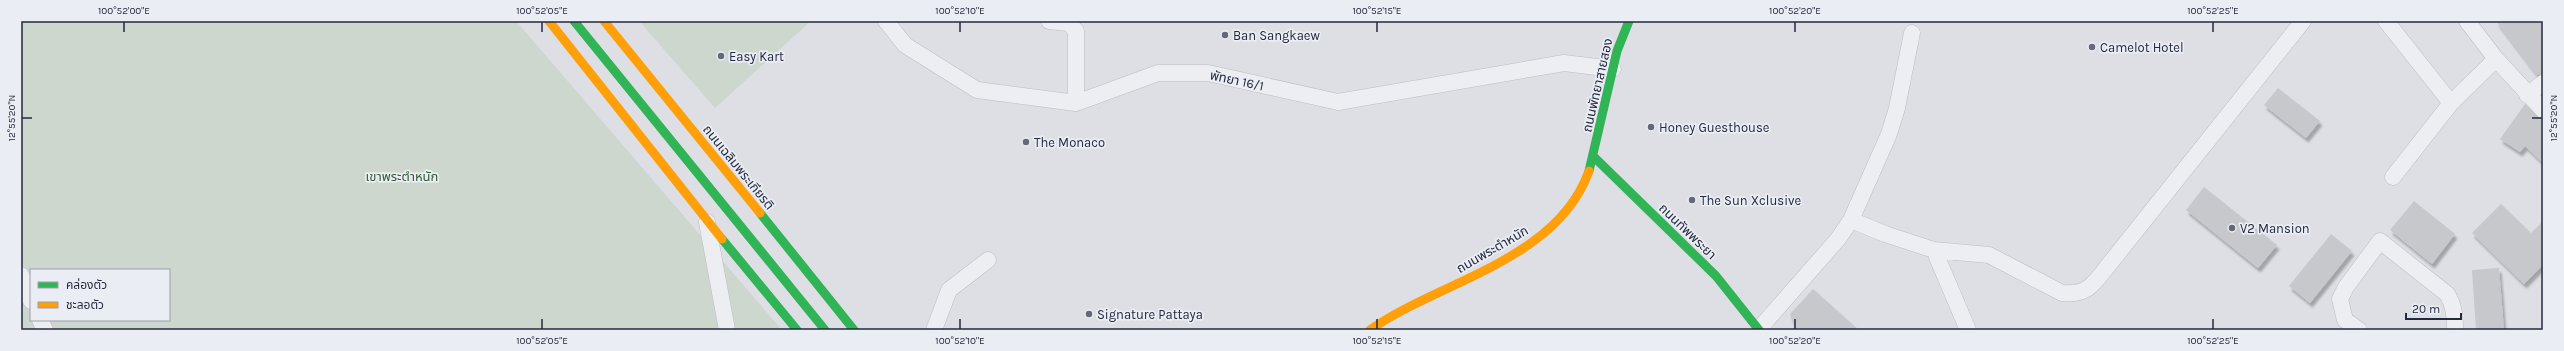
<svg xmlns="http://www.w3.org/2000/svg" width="2564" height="351" font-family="Karla,'Noto Sans Thai',sans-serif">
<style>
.green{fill:#cdd7ce;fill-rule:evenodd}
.building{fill:#c6c8cc;filter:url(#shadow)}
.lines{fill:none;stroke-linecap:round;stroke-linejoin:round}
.street-casing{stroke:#bcbdc2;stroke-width:17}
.street{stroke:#edeef1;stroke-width:16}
.fast{stroke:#30b455;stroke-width:9}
.slow{stroke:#ff9f0a;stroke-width:9}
.ticks{fill:none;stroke:#242a3d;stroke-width:1.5}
.poi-dot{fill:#656977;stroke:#eaedf4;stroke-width:1.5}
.labels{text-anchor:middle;stroke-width:3.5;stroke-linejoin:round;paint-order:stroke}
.poi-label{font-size:13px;fill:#242a3d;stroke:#eaedf4;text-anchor:start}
.street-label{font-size:13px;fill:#242a3d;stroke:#eaedf4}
.park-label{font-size:13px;fill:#345a31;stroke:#eaedf4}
.neatline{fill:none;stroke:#242a3d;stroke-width:1.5}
.ticks-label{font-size:10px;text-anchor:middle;fill:#242a3d}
</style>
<defs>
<filter id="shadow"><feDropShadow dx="2.5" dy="4.5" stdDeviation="1" flood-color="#0004"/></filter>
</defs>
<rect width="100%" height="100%" fill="#dedfe4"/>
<path class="green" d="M 21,21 L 516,21 L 782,330 L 21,330 ZM 31,270 L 169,270 L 169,320 L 31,320 Z
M 639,21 L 811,21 L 715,108 Z"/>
<path class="building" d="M 2496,21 L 2543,21 L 2543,74 L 2537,75 Z
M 2278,88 L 2320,121 L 2306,138 L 2264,105 Z
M 2525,104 L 2543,120 L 2543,163 L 2525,146 L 2520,152 L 2500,139 Z
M 2204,187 L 2277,245 L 2258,268 L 2186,210 Z
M 2414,201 L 2455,234 L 2432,264 L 2390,230 Z
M 2501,204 L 2531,233 L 2543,221 L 2543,265 L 2524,284 L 2472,233 Z
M 2331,234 L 2352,251 L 2310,303 L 2289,286 Z
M 2499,268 L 2504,330 L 2476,330 L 2472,270 Z
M 1813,289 L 1859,330 L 1795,330 L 1790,314 Z"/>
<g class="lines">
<g class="street-casing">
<path id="street" d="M 886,21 L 905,45 L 977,90 L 1076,103 L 1158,73 L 1208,73 L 1338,102 L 1564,63 L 1613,69
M 1049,21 L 1069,23 L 1076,31 L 1076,103
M 2386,21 L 2451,103
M 2467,21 L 2496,59 L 2543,110
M 2527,95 L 2543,83
M 2393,177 L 2451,103 L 2496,59
M 1851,220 L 1889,134 L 1897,108 L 1912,33
M 707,222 L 727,330
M 1934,250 L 1968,330
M 21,275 L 31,301
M 40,320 L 45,330
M 934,330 L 949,290 L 988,260
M 1761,330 L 1759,329 L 1838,239 L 1851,220 L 1885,234 L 1934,250 L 1989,255 L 2062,293 C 2090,296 2095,281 2111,262 L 2303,21
M 2359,330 L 2345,320 L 2340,299 L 2346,287 L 2380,241 L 2447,294 C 2454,305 2455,316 2455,330"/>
</g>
<use href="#street" class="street"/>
<path class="fast" d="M 574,21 L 825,330
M 1593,156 L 1716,276 L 1759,330
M 1589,171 L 1617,51 L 1629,21
M 760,213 L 854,330
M 722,239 L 797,330"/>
<path class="slow" d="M 549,21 L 722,239
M 604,21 L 760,213
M 1370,330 C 1439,281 1557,261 1589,171"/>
</g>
<path class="ticks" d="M 124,22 L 124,32M 542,22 L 542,32M 960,22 L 960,32M 1377,22 L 1377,32M 1795,22 L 1795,32M 2213,22 L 2213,32M 22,118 L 32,118M 2532,118 L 2542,118M 542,319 L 542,329M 960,319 L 960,329M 1377,319 L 1377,329M 1795,319 L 1795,329M 2213,319 L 2213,329"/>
<g class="poi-dot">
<circle cx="1225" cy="35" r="4"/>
<circle cx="2092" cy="47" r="4"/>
<circle cx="721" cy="56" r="4"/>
<circle cx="1651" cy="127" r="4"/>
<circle cx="1026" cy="142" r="4"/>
<circle cx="1692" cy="200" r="4"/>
<circle cx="2232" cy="228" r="4"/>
<circle cx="1089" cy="314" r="4"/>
</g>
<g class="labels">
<g class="poi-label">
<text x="1233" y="40">Ban Sangkaew</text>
<text x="2100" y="52">Camelot Hotel</text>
<text x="729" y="61">Easy Kart</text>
<text x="1659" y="132">Honey Guesthouse</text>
<text x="1034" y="147">The Monaco</text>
<text x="1700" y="205">The Sun Xclusive</text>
<text x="2240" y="233">V2 Mansion</text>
<text x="1097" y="319">Signature Pattaya</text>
</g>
<g class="street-label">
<text transform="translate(1237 80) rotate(12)" y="5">พัทยา 16/1</text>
<text transform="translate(1597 85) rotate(-77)" y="5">ถนนพัทยาสายสอง</text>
<text transform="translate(739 167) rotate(51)" y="5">ถนนเฉลิมพระเกียรติ</text>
<text transform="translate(1688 231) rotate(44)" y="5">ถนนทัพพระยา</text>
<text transform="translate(1492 249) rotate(-30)" y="5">ถนนพระตำหนัก</text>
</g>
<g class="park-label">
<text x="402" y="181">เขาพระตำหนัก</text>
</g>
</g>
<rect width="2564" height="351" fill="none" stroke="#eaedf4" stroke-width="44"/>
<rect x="30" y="269" width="140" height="52" fill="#eaedf4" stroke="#9b9fab"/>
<rect x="38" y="282" width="20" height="6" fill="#30b455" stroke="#9b9fab"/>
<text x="66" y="289" font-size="12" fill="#242a3d">คล่องตัว</text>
<rect x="38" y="302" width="20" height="6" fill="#ff9f0a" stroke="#9b9fab"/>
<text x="66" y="309" font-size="12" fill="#242a3d">ชะลอตัว</text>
<path d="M2406 313v6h55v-6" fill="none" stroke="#242a3d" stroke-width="2"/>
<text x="2412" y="313" font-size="12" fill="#242a3d" stroke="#eaedf4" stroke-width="3" paint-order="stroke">20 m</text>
<rect x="22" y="22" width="2520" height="307" class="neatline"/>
<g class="ticks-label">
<text x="124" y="14">100°52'00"E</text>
<text x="542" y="14">100°52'05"E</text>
<text x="960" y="14">100°52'10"E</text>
<text x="1377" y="14">100°52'15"E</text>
<text x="1795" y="14">100°52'20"E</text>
<text x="2213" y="14">100°52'25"E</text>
<text transform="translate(11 118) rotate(-90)" y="4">12°55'20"N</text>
<text transform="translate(2553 118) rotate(-90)" y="4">12°55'20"N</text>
<text x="542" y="344">100°52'05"E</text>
<text x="960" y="344">100°52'10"E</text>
<text x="1377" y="344">100°52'15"E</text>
<text x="1795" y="344">100°52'20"E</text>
<text x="2213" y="344">100°52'25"E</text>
</g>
</svg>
